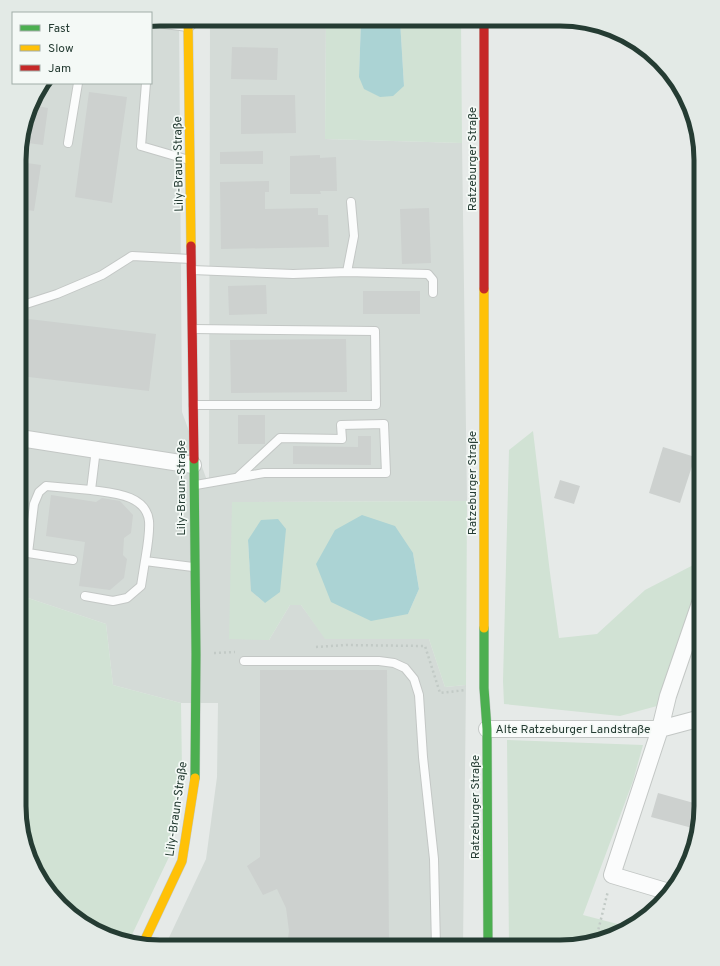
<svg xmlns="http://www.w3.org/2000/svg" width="720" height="966" font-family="Overpass,sans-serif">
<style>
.built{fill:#d4dbd7}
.green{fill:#d1e2d4;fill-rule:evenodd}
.water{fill:#abd3d4}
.building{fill:#cdd1cf}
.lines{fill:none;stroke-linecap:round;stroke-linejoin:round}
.lane-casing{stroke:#c3c7c5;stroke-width:10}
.street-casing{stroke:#c3c7c5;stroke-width:18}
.fast-casing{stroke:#c2c8c5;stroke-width:10}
.slow-casing{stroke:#c2c8c5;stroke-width:10}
.jam-casing{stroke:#c2c8c5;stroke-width:10}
.path{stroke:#c2cac6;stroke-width:2.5;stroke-dasharray:2 3;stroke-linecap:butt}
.lane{stroke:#fbfcfc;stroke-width:8}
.street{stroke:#fbfcfc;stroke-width:16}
.fast{stroke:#4caf50;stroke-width:9}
.slow{stroke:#ffc107;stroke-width:9}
.jam{stroke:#c62828;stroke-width:9}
.labels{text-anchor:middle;stroke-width:3.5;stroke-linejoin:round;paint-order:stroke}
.street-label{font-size:12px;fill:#253c33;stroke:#f4f9f6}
.rim{fill:none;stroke:#253c33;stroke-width:5}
</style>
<rect width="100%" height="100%" fill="#e6eae8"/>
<path class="built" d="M 179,19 L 182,412 L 209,486 L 210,19 L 326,19 L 325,139 L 462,143 L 467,501 L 232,502 L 269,640 L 290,605 L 301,605 L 326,639 L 429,639 L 445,687 L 466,685 L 463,947 L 165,946 L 206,859 L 217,777 L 218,703 L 181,703 L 113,685 L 106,624 L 19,595 L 20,141 L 38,90 L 43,83 L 151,83 L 151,20 Z"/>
<path class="green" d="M 326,19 L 361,20 L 359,77 L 404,86 L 400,20 L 461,20 L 462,143 L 325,139 Z
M 533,431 L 550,573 L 559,638 L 597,634 L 645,590 L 701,561 L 701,575 L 657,706 L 620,716 L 504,704 L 503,681 L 509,450 Z
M 467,501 L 466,685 L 445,687 L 429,639 L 325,639 L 301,605 L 290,605 L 269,640 L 229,639 L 232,502 ZM 248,540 L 265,603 L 251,591 ZM 413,553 L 419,589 L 408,614 Z
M 19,595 L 106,624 L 113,685 L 181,703 L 182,771 L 169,857 L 129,941 L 81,923 L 34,869 L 19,807 Z
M 507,740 L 643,745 L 633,781 L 583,915 L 629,927 L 623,932 L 561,947 L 509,947 Z"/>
<path class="water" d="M 361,20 L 400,20 L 404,86 L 393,96 L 380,97 L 364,89 L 359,77 Z
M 362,515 L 395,526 L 413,553 L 419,589 L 408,614 L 371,621 L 331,602 L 316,564 L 335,530 Z
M 278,519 L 286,529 L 280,592 L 265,603 L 251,591 L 248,540 L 261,520 Z"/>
<path class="building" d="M 232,47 L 278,48 L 277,80 L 231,79 Z
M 89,92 L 127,97 L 112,203 L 75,197 Z
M 241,95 L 295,95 L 296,133 L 241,134 Z
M 32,105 L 48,108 L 43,145 L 20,142 Z
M 263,151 L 263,164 L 220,164 L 220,152 Z
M 320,155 L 320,158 L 336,157 L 337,191 L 320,191 L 321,194 L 290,194 L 290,156 Z
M 20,162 L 41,165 L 34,211 L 20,209 Z
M 269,181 L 269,192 L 265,192 L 265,209 L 318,208 L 318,215 L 328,215 L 329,247 L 221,249 L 220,182 Z
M 429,208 L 431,263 L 402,264 L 400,209 Z
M 266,285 L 267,314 L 229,315 L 228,286 Z
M 363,291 L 420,291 L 420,314 L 363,314 Z
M 20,318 L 156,334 L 149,391 L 20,376 Z
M 346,339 L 347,392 L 231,393 L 230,340 Z
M 238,415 L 265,415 L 265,444 L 238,444 Z
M 358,436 L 371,436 L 371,465 L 293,464 L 293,446 L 358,447 Z
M 663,447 L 695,457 L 680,503 L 649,493 Z
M 560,480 L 580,486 L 574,504 L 554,498 Z
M 51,495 L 96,502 L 102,498 L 120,501 L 133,515 L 131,533 L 124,538 L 123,555 L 127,559 L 124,578 L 110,590 L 79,586 L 85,542 L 46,536 Z
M 260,670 L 387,670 L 389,947 L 287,946 L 289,931 L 286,908 L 277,889 L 263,895 L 247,866 L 260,857 Z
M 658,793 L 701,805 L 701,816 L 696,829 L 651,817 Z"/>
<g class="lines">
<g class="lane-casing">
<path id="lane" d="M 146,83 L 141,146 L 189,160
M 68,143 L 78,83
M 192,270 L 293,274 L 347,272 L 354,236 L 351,202
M 347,272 L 428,274 L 433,280 L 433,293
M 20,303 L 26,304 L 57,294 L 102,275 L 132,256 L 191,259
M 193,329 L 375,331 L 376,405 L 193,405
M 96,449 L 91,490 C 111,493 146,494 149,521 C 150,533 147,549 145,561 L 193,567
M 196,485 L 264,473 L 386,473 L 384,424 L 341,425 L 342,439 L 280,438 L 238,477
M 73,560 L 28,553 L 34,504 L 39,492 L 46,486 L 91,490
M 85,596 L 113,601 L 127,598 L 141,586 L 145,561
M 244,661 L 379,661 L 394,663 L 405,668 L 414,679 L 419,695 L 423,757 L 434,859 L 436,947"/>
</g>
<g class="street-casing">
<path id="street" d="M 158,19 L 188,23
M 20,438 L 193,465
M 487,729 L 660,729 L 668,696 L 701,600
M 669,892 L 612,875 L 660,729 L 701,718"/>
</g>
<g class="fast-casing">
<path id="fast" d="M 194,459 L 196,654 L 195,778
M 484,628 L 484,688 L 487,729 L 488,947"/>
</g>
<g class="slow-casing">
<path id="slow" d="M 188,19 L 191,246
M 484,289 L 484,628
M 142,946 L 182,861 L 195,778"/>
</g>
<g class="jam-casing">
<path id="jam" d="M 484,20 L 484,289
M 191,246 L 194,459"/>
</g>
<path class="path" d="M 316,647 L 346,645 L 425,646 L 440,693 L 466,690
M 214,653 L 235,652
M 596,939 L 608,891"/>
<use href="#lane" class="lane"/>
<use href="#street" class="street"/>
<use href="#fast" class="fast"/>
<use href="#slow" class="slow"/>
<use href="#jam" class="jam"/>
</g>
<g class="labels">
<g class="street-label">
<text transform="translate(472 159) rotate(-90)" y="4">Ratzeburger Straße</text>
<text transform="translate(178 164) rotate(-91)" y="4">Lily-Braun-Straße</text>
<text transform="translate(472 483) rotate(-90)" y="4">Ratzeburger Straße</text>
<text transform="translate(181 488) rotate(-90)" y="4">Lily-Braun-Straße</text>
<text x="573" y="733">Alte Ratzeburger Landstraße</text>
<text transform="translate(475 807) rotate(-90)" y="4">Ratzeburger Straße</text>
<text transform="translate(176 809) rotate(-82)" y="4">Lily-Braun-Straße</text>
</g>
</g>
<path d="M0 0H720V966H0ZM160 26H560A134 134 0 0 1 694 160V806A134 134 0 0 1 560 940H160A134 134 0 0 1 26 806V160A134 134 0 0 1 160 26Z" fill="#e3eae6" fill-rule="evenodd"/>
<path class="rim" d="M160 26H560A134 134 0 0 1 694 160V806A134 134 0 0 1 560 940H160A134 134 0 0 1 26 806V160A134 134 0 0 1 160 26Z"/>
<rect x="12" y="12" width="140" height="72" fill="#f4f9f6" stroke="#a1ada8"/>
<rect x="20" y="25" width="20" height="6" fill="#4caf50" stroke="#a1ada8"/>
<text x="48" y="32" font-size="12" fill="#253c33">Fast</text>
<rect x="20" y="45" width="20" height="6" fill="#ffc107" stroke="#a1ada8"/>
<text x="48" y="52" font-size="12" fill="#253c33">Slow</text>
<rect x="20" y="65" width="20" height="6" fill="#c62828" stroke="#a1ada8"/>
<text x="48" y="72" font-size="12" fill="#253c33">Jam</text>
</svg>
